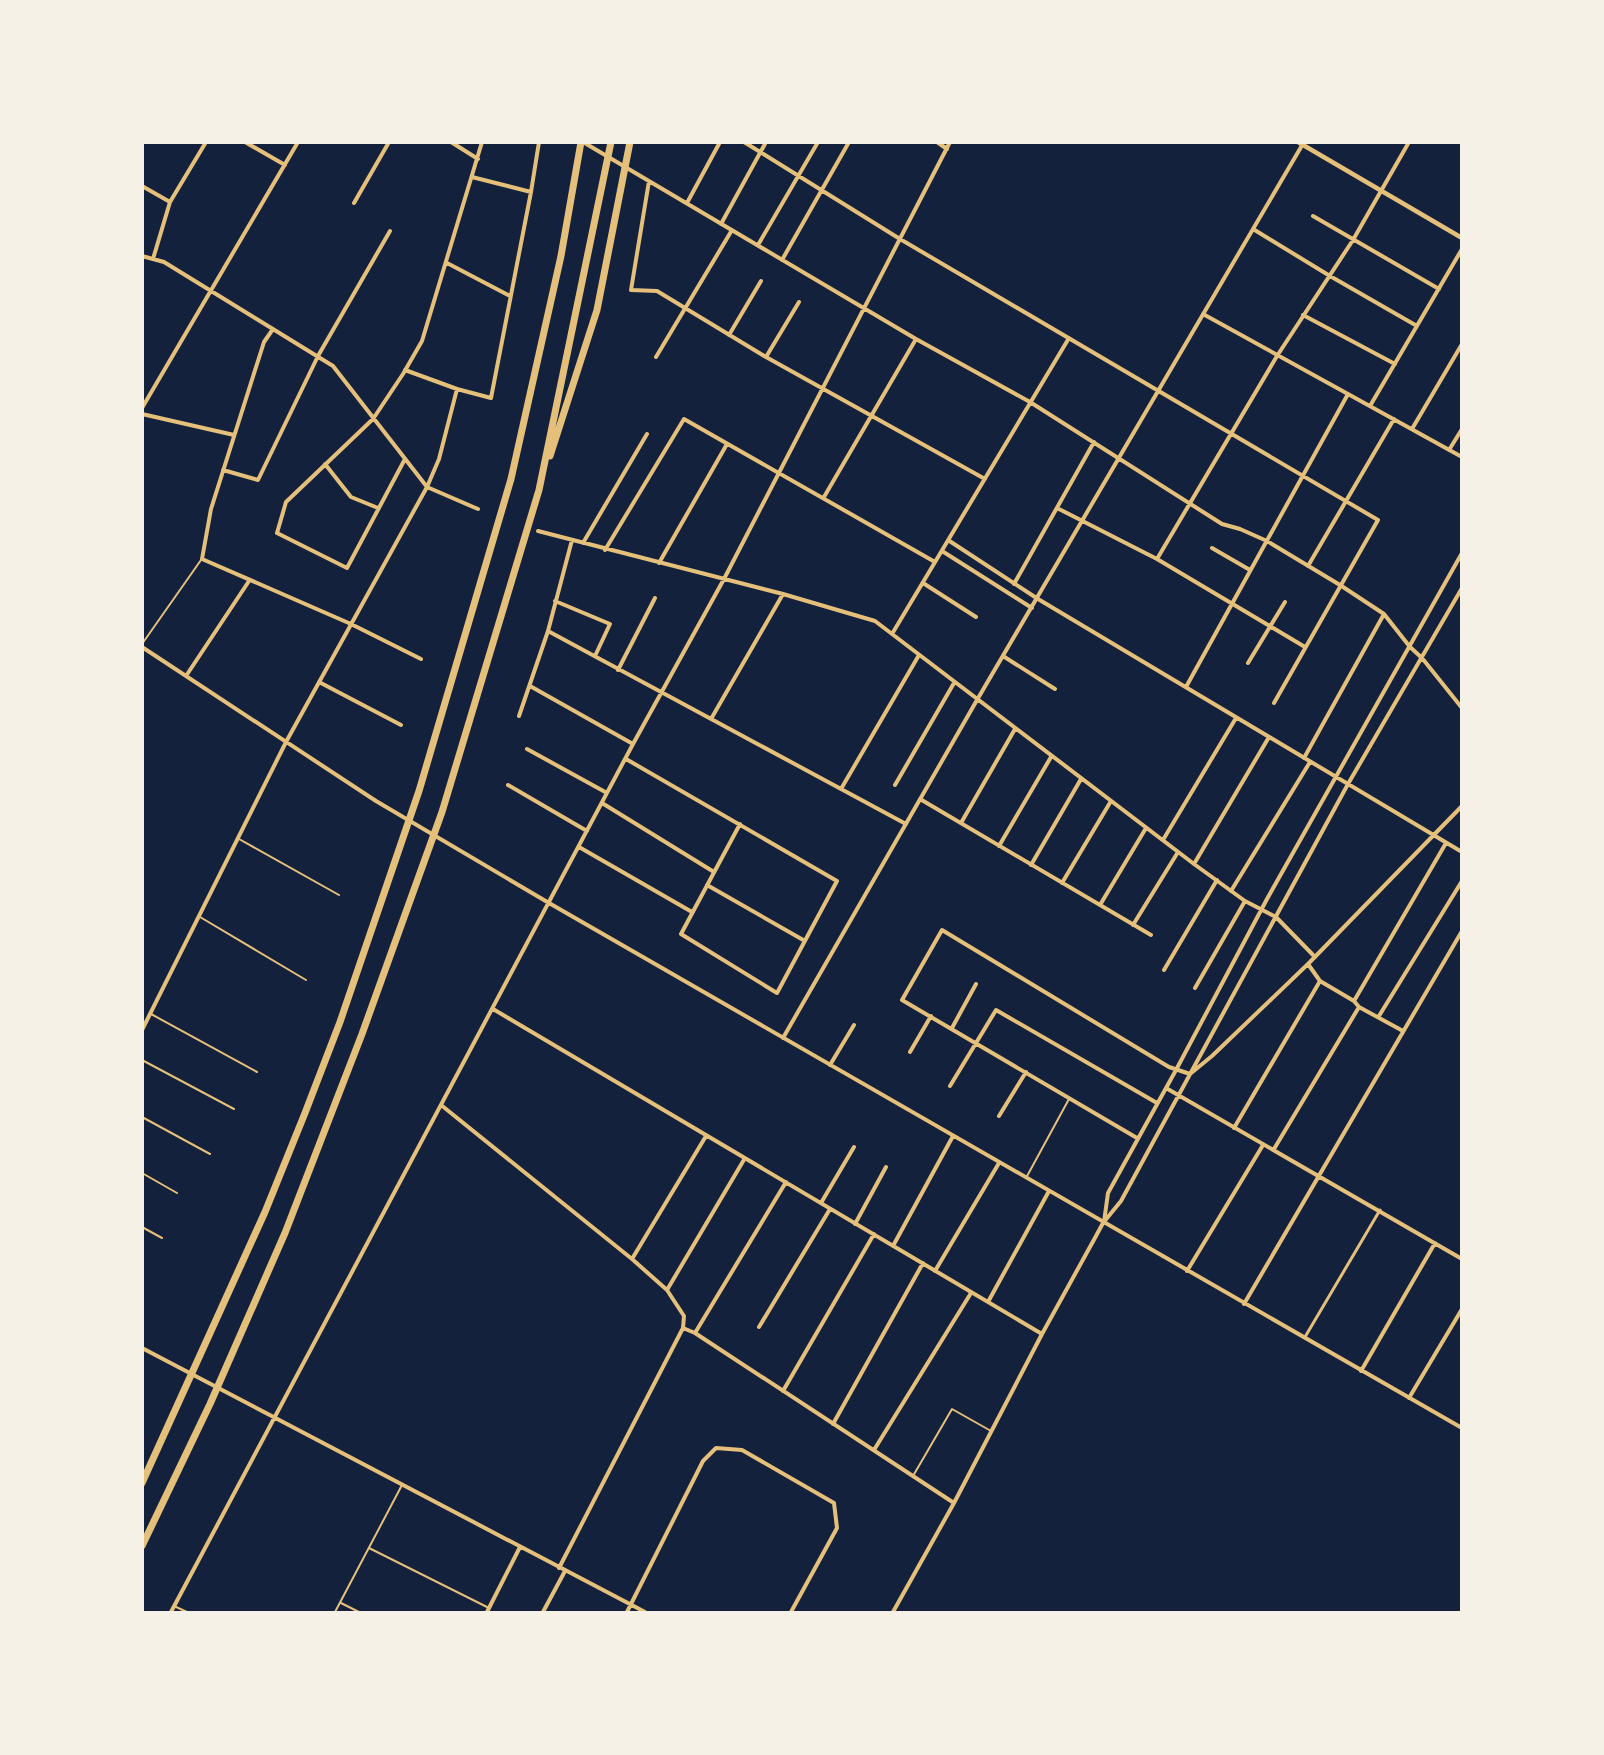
<svg xmlns="http://www.w3.org/2000/svg" width="1604" height="1755" font-family="'Sofia Sans Condensed',sans-serif">
<style>
.lines{fill:none;stroke-linecap:round;stroke-linejoin:round}
.service{stroke:#e5c07b;stroke-width:2}
.pedestrian{stroke:#e5c07b;stroke-width:3}
.minor{stroke:#e5c07b;stroke-width:4}
.tertiary{stroke:#e5c07b;stroke-width:4.5}
.motorway{stroke:#e5c07b;stroke-width:7}
</style>
<rect width="100%" height="100%" fill="#14213d"/>
<g class="lines">
<path class="service" d="M 142,644 L 201,560
M 239,839 L 339,895
M 200,917 L 306,980
M 151,1014 L 257,1072
M 142,1060 L 234,1109
M 142,1117 L 210,1154
M 142,1173 L 177,1193
M 1026,1178 L 1069,1099
M 142,1227 L 162,1238
M 913,1476 L 952,1409 L 991,1431
M 369,1548 L 489,1608
M 341,1603 L 359,1612
M 174,1606 L 187,1612
M 335,1612 L 402,1485"/>
<path class="pedestrian" d="M 1305,1337 L 1380,1210"/>
<path class="minor" d="M 245,142 L 285,165
M 451,142 L 478,159
M 583,142 L 916,339 L 1030,402 L 1222,524 L 1240,529 L 1267,541 L 1340,585 L 1384,614 L 1410,647 L 1422,658 L 1462,708
M 744,142 L 900,239 L 1378,520 L 1274,703
M 937,142 L 947,149
M 649,181 L 631,290 L 657,291 L 766,357 L 985,479
M 142,186 L 170,202 L 153,259
M 531,192 L 539,142
M 170,202 L 206,142
M 354,203 L 389,142
M 687,203 L 720,142
M 1313,216 L 1439,289
M 721,224 L 766,142
M 1253,229 L 1330,276 L 1417,326
M 758,245 L 818,142
M 142,256 L 164,262 L 333,366 L 427,487 L 478,509
M 782,260 L 849,142
M 447,263 L 510,296
M 1303,315 L 1395,364
M 273,329 L 264,342 L 211,509 L 202,559 L 351,624 L 421,659
M 729,335 L 761,281
M 656,357 L 732,230
M 766,357 L 799,302
M 405,370 L 457,389 L 491,398 L 531,192 L 472,177
M 1348,394 L 1462,457
M 1370,406 L 1462,249
M 142,408 L 298,142
M 142,414 L 234,435
M 1412,429 L 1462,344
M 1449,450 L 1462,429
M 405,459 L 347,568 L 277,533 L 286,502 L 373,419 L 403,374 L 422,341 L 482,142
M 325,464 L 351,497 L 378,508
M 223,470 L 258,480 L 318,356 L 390,231
M 824,497 L 916,339
M 1057,508 L 1157,559
M 538,531 L 783,594 L 875,621 L 1194,864 L 1245,901 L 1276,917 L 1315,957
M 948,540 L 1038,599 L 1462,852
M 583,543 L 647,434
M 1212,548 L 1250,570
M 605,550 L 684,419 L 935,562
M 942,551 L 1032,608
M 659,563 L 727,444
M 1308,566 L 1394,419
M 923,583 L 976,617
M 1014,584 L 1094,442
M 555,601 L 610,624 L 595,656
M 548,631 L 906,824
M 892,634 L 1069,338
M 142,647 L 376,801 L 549,903 L 1462,1428
M 1305,647 L 1157,559 L 1277,356 L 1353,240 L 1409,142
M 1003,656 L 1055,689
M 1248,663 L 1285,602
M 618,670 L 655,598
M 186,676 L 249,581
M 319,682 L 401,725
M 530,686 L 633,744
M 1186,687 L 1348,394 L 1203,314
M 519,716 L 548,631 L 572,540
M 711,719 L 783,594
M 527,749 L 607,793
M 1304,758 L 1384,614
M 626,759 L 837,881 L 777,993 L 681,934 L 740,824
M 508,785 L 587,831
M 895,785 L 954,683
M 841,789 L 919,655
M 920,799 L 1151,935
M 602,803 L 714,872
M 961,823 L 1015,729
M 1163,840 L 1236,718
M 999,846 L 1051,757
M 579,847 L 692,912
M 1194,864 L 1269,737
M 1031,865 L 1081,779
M 1062,883 L 1111,801
M 707,885 L 805,941
M 1231,891 L 1310,762
M 1100,905 L 1146,828
M 1133,925 L 1178,852
M 1308,964 L 1320,981 L 1354,1001 L 1359,1007 L 1403,1031
M 1164,970 L 1217,880
M 1195,988 L 1245,901
M 1354,1001 L 1446,843
M 493,1009 L 1042,1334
M 1379,1016 L 1462,881
M 952,1028 L 976,984
M 142,1030 L 286,742 L 427,487 L 439,459 L 457,389
M 783,1038 L 977,700 L 1304,142
M 910,1052 L 931,1016
M 830,1065 L 854,1025
M 950,1086 L 996,1010 L 1157,1103
M 1166,1088 L 1462,1259
M 441,1105 L 632,1259 L 667,1290 L 684,1316 L 683,1328 L 559,1568
M 999,1116 L 1026,1072
M 1234,1128 L 1320,981
M 1137,1138 L 902,1000 L 942,930 L 1169,1067 L 1190,1074 L 1212,1056 L 1308,964 L 1462,806
M 1274,1149 L 1359,1007
M 821,1203 L 854,1147
M 1104,1222 L 1108,1193 L 1176,1070 L 1267,899 L 1462,553
M 855,1224 L 886,1167
M 893,1246 L 953,1136
M 632,1259 L 706,1136
M 935,1271 L 999,1163
M 1187,1271 L 1263,1145
M 667,1290 L 745,1158
M 988,1302 L 1049,1191
M 1244,1304 L 1462,931
M 759,1327 L 830,1209
M 683,1328 L 695,1333 L 954,1503
M 695,1333 L 786,1182
M 142,1348 L 645,1612
M 1361,1371 L 1435,1243
M 783,1391 L 874,1234
M 1409,1398 L 1462,1309
M 833,1424 L 923,1263
M 874,1450 L 971,1293
M 171,1612 L 633,744 L 724,579 L 950,142
M 487,1612 L 520,1547
M 543,1612 L 565,1571
M 627,1612 L 703,1461 L 716,1448 L 742,1450 L 834,1503 L 837,1528 L 791,1612
M 893,1612 L 954,1503 L 1042,1334 L 1096,1236 L 1103,1223 L 1121,1201 L 1348,784 L 1462,588"/>
<path class="tertiary" d="M 1298,142 L 1462,238"/>
<path class="motorway" d="M 550,456 L 597,310 L 630,142
M 142,1483 L 265,1212 L 305,1113 L 340,1022 L 419,791 L 511,479 L 561,256 L 581,142
M 142,1546 L 210,1404 L 285,1233 L 362,1034 L 442,812 L 539,490 L 611,142"/>
</g>
<rect width="1604" height="1755" fill="none" stroke="#f6f1e7" stroke-width="288"/>
</svg>
